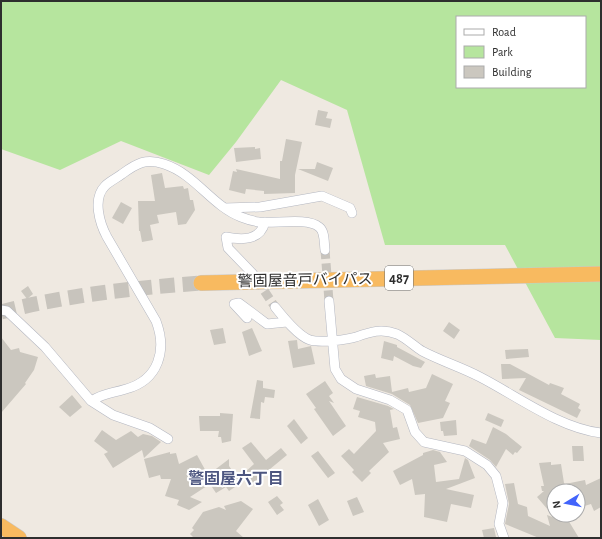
<svg xmlns="http://www.w3.org/2000/svg" width="602" height="539" font-family="'Alegreya Sans','Noto Sans JP',sans-serif">
<style>
.green{fill:#b6e59e;fill-rule:evenodd}
.building{fill:#cbc7bf}
.lines{fill:none;stroke-linecap:round;stroke-linejoin:round}
.minor-tunnel{stroke:#c8c4bd;stroke-width:9;stroke-dasharray:9 4.5;stroke-linecap:butt}
.trunk-tunnel{stroke:#c8c4bd;stroke-width:15;stroke-dasharray:15 8;stroke-linecap:butt}
.minor-casing{stroke:#b4b7c1;stroke-width:10}
.trunk-casing{stroke:#c9c9c9;stroke-width:16}
.minor{stroke:#fff;stroke-width:9}
.trunk{stroke:#f8ba60;stroke-width:15}
.labels{text-anchor:middle;stroke-width:4;stroke-linejoin:round;paint-order:stroke}
.shield{fill:#fff;stroke:#6d6d6d;stroke-width:1}
.shield-label{font-size:14px;font-weight:bold;fill:#2e2e2e}
.street-label{font-size:15px;fill:#2e2e2e;stroke:#fff}
.neighbourhood-label{font-size:16px;font-weight:bold;fill:#4d5680;stroke:#fff}
</style>
<rect width="100%" height="100%" fill="#efe9e1"/>
<path class="green" d="M 1,1 L 601,1 L 601,340 L 555,338 L 505,245 L 385,245 L 347,110 L 281,80 L 236,142 L 209,175 L 121,141 L 60,170 L 1,149 ZM 457,17 L 585,17 L 585,87 L 457,87 Z"/>
<path class="building" d="M 318,110 L 328,112 L 326,118 L 332,119 L 330,128 L 315,125 Z
M 286,139 L 302,142 L 295,175 L 295,193 L 264,194 L 264,191 L 246,189 L 245,194 L 229,190 L 233,171 L 237,172 L 236,169 L 280,179 L 280,161 L 282,161 Z
M 255,147 L 255,149 L 260,148 L 261,159 L 236,162 L 234,148 Z
M 317,162 L 333,168 L 328,181 L 298,169 L 315,169 Z
M 162,173 L 165,188 L 183,186 L 184,189 L 188,188 L 190,200 L 193,200 L 195,210 L 186,224 L 178,225 L 176,212 L 157,215 L 159,223 L 150,225 L 153,240 L 142,242 L 140,231 L 139,231 L 138,201 L 155,201 L 151,175 Z
M 121,202 L 132,208 L 123,224 L 112,218 Z
M 28,286 L 33,294 L 27,299 L 21,291 Z
M 449,322 L 460,330 L 454,339 L 443,331 Z
M 223,328 L 226,343 L 214,345 L 210,330 Z
M 252,328 L 262,351 L 249,356 L 242,332 Z
M 1,337 L 11,350 L 19,348 L 20,352 L 38,357 L 34,370 L 25,383 L 26,384 L 1,413 Z
M 297,340 L 298,349 L 311,346 L 315,364 L 293,368 L 288,341 Z
M 384,341 L 397,345 L 397,347 L 425,362 L 421,368 L 413,366 L 394,356 L 393,361 L 381,358 Z
M 528,349 L 529,357 L 506,359 L 505,350 Z
M 501,364 L 510,364 L 549,385 L 550,383 L 564,388 L 561,394 L 580,404 L 578,408 L 581,410 L 577,418 L 519,390 L 526,378 L 502,379 Z
M 375,374 L 376,378 L 390,376 L 392,392 L 408,388 L 409,392 L 426,388 L 432,374 L 453,384 L 445,401 L 450,403 L 443,418 L 418,423 L 410,405 L 392,394 L 366,386 L 364,376 Z
M 257,380 L 263,381 L 263,388 L 275,390 L 274,398 L 265,397 L 264,403 L 261,402 L 260,419 L 250,418 Z
M 325,381 L 333,393 L 329,396 L 334,403 L 329,401 L 346,426 L 333,436 L 314,409 L 316,408 L 306,394 Z
M 72,395 L 82,407 L 70,417 L 59,407 Z
M 357,397 L 388,406 L 394,409 L 390,410 L 393,428 L 397,427 L 400,439 L 383,443 L 389,452 L 369,471 L 371,473 L 362,482 L 352,472 L 354,470 L 341,456 L 349,449 L 354,454 L 376,431 L 375,422 L 358,417 L 360,411 L 353,409 Z
M 220,413 L 233,414 L 231,441 L 222,443 L 221,437 L 218,437 L 219,431 L 200,431 L 199,416 L 220,416 Z
M 488,413 L 504,420 L 501,427 L 485,420 Z
M 294,419 L 308,438 L 301,444 L 287,426 Z
M 456,420 L 457,435 L 444,436 L 443,431 L 441,431 L 440,422 Z
M 493,427 L 506,434 L 522,447 L 517,453 L 515,452 L 513,455 L 506,449 L 496,467 L 490,460 L 469,446 L 472,439 L 486,444 Z
M 102,430 L 116,440 L 131,431 L 138,437 L 143,434 L 152,436 L 161,442 L 144,458 L 142,450 L 113,468 L 104,454 L 108,452 L 94,441 Z
M 251,442 L 266,460 L 281,448 L 287,455 L 252,484 L 243,474 L 254,464 L 242,448 Z
M 572,446 L 583,446 L 584,461 L 573,461 Z
M 433,450 L 440,452 L 447,462 L 434,465 L 436,482 L 459,479 L 465,458 L 468,460 L 475,478 L 446,489 L 474,495 L 471,508 L 451,504 L 447,522 L 424,517 L 425,494 L 415,495 L 412,479 L 400,485 L 393,471 L 423,455 L 423,453 Z
M 318,451 L 335,473 L 328,478 L 311,456 Z
M 170,452 L 170,454 L 176,453 L 179,464 L 197,455 L 208,475 L 229,459 L 229,466 L 241,483 L 229,491 L 226,487 L 216,493 L 210,484 L 190,497 L 202,502 L 189,510 L 177,505 L 179,500 L 165,496 L 171,479 L 161,479 L 160,475 L 149,478 L 144,459 Z
M 551,462 L 551,465 L 561,464 L 564,483 L 565,484 L 585,480 L 586,485 L 601,478 L 601,507 L 594,511 L 591,504 L 578,508 L 578,491 L 554,491 L 554,515 L 565,515 L 579,538 L 539,538 L 505,524 L 509,504 L 505,484 L 514,483 L 518,504 L 527,507 L 528,516 L 550,526 L 547,515 L 555,518 L 537,497 L 544,491 L 542,491 L 541,486 L 544,486 L 539,463 Z
M 277,496 L 283,503 L 280,505 L 284,510 L 277,515 L 268,502 Z
M 357,497 L 364,512 L 353,516 L 347,501 Z
M 318,499 L 329,520 L 319,526 L 308,505 Z
M 241,501 L 253,509 L 236,531 L 244,538 L 194,538 L 190,534 L 194,530 L 192,528 L 203,512 L 219,507 L 226,510 L 224,506 Z
M 494,528 L 496,537 L 484,538 L 482,530 Z"/>
<g class="lines">
<path class="minor-tunnel" d="M 325,250 L 329,301
M 257,280 L 275,307"/>
<path class="trunk-tunnel" d="M 1,312 C 67,295 133,288 201,283"/>
<g class="minor-casing">
<path id="minor" d="M 225,208 L 260,207 L 322,196 L 350,208 L 352,213
M 253,274 L 228,248 L 226,237 C 242,240 260,241 265,222
M 329,301 L 335,369 L 341,379 L 356,389 L 390,400 L 407,410 L 415,432 L 424,442 L 465,451 L 487,465 L 496,476 L 503,503 L 499,524 L 504,538
M 275,307 C 283,317 298,336 310,340 C 320,343 346,340 356,337 C 370,332 381,328 397,334 C 406,338 414,346 422,351 C 441,361 461,367 480,377 C 517,396 559,428 601,433
M 1,310 L 7,311 L 45,347 L 91,401 L 113,415 L 150,428 L 168,439
M 247,318 L 234,304 L 239,303 L 267,324 L 287,322
M 91,401 C 106,392 110,394 126,389 C 159,380 167,350 156,321 L 107,237 C 100,224 92,199 105,186 C 110,181 117,178 122,174 C 137,163 146,158 164,164 C 195,174 212,206 241,217 C 246,219 253,221 259,222 C 274,224 308,217 319,227 C 325,231 324,243 325,250"/>
</g>
<g class="trunk-casing">
<path id="trunk" d="M 201,283 L 601,274
M 1,526 L 19,538"/>
</g>
<use href="#minor" class="minor"/>
<use href="#trunk" class="trunk"/>
</g>
<g class="labels">
<rect class="shield" x="385" y="266" width="28" height="24" rx="3"/>
<g class="shield-label">
<text x="399" y="283">487</text>
</g>
<g class="street-label">
<text transform="translate(305 280) rotate(-1)" y="5">警固屋音戸バイパス</text>
</g>
<g class="neighbourhood-label">
<text x="236" y="484">警固屋六丁目</text>
</g>
</g>
<rect width="602" height="539" fill="none" stroke="#2e2e2e" stroke-width="4"/>
<rect x="456" y="16" width="130" height="72" fill="#ffffff" stroke="#ababab"/>
<rect x="464" y="29" width="20" height="6" fill="#ffffff" stroke="#ababab"/>
<text x="492" y="36" font-size="12" fill="#2e2e2e">Road</text>
<rect x="464" y="46" width="20" height="12" fill="#b6e59e" stroke="#ababab"/>
<text x="492" y="56" font-size="12" fill="#2e2e2e">Park</text>
<rect x="464" y="66" width="20" height="12" fill="#cbc7bf" stroke="#ababab"/>
<text x="492" y="76" font-size="12" fill="#2e2e2e">Building</text>
<g transform="translate(566 503) rotate(260)"><circle r="19" fill="#ffffff" stroke="#ababab"/>
<path d="M0-3L7 15L0 10L-7 15Z" fill="#4264fb"/>
<text y="-6" font-size="11" font-weight="bold" text-anchor="middle" fill="#2e2e2e">N</text>
</g>
</svg>
